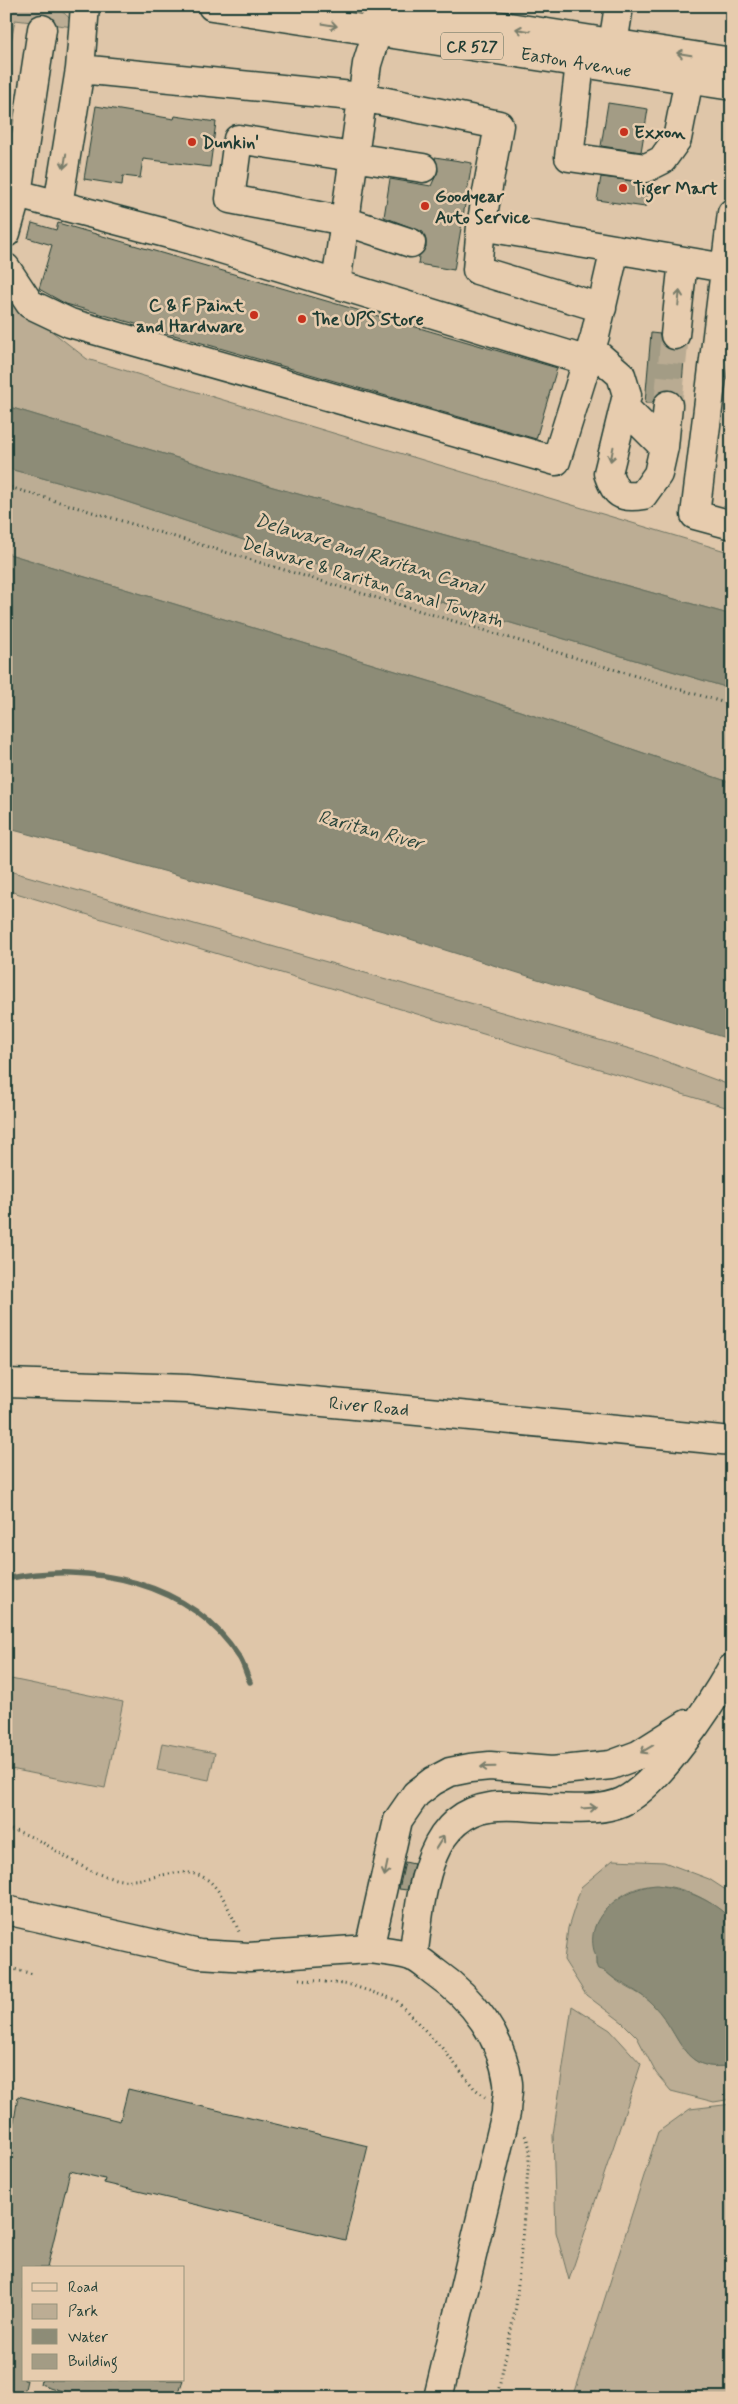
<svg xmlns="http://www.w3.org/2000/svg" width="738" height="2404" font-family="Mynerve,sans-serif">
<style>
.green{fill:#bcad94;stroke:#6e7564}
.water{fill:#8d8c77;stroke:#616c5c}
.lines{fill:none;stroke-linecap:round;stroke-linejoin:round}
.stream{stroke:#616c5c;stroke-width:5.5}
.building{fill:#a39c85;stroke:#1f3d34}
.minor-tunnel{stroke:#b9ab92;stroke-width:28;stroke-dasharray:28 14;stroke-linecap:butt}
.minor-casing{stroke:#1f3d34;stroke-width:31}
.major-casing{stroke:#1f3d34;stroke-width:31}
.path{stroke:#1f3d34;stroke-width:3;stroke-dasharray:1 4;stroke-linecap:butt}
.minor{stroke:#e7ccae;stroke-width:28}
.major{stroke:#e7ccae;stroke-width:28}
.oneway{stroke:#797d6b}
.poi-dot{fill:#c8321e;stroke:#e7ccae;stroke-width:2}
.labels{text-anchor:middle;stroke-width:5;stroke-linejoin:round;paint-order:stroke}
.shield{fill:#e7ccae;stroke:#5b6859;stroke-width:1}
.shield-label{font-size:16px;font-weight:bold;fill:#1f3d34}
.street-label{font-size:18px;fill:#1f3d34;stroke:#e7ccae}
.poi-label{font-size:18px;font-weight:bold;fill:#1f3d34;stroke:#e7ccae;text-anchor:start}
.water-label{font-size:19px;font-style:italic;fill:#2a453b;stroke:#e7ccae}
</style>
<rect width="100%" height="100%" fill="#dfc6a9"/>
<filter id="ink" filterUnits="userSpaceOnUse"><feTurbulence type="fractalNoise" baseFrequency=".02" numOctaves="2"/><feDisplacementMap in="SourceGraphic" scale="10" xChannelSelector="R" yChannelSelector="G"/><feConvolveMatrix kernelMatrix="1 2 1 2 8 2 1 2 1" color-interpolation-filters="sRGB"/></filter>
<g filter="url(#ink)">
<path class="green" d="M 6,6 C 30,6 65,0 74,27 L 15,20 L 6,70 Z
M 6,295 L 87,359 L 732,553 L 732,615 L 273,487 L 6,406 Z
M 6,468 L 112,497 L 357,577 L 732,689 L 732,783 L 455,689 L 6,553 Z
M 6,870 L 641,1052 L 732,1086 L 732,1109 L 6,890 Z
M 6,1678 L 123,1702 L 105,1788 L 6,1768 Z
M 162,1743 L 215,1753 L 209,1780 L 157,1770 Z
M 613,1860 L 664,1862 L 709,1879 L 732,1894 L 732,1920 C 700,1889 642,1867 609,1908 C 604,1913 597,1920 595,1927 C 591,1940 597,1951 596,1965 C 603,1969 607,1973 613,1978 C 627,1989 642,1993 655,2006 C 682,2035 681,2075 732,2065 L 732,2099 L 714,2102 L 671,2091 L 656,2073 L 637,2037 L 622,2022 L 586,1995 L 564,1960 L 568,1928 L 581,1887 Z
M 572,2006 L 610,2030 L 641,2064 L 569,2280 L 556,2232 L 553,2135 Z
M 732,2104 L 732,2398 L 573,2398 L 658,2132 L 690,2109 Z"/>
<path class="water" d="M 6,406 L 273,487 L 732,615 L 732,689 L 357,577 L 112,497 L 6,468 Z
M 6,553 L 455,689 L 732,783 L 732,1040 L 394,934 L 6,828 Z
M 657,1885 C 687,1890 711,1899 732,1920 L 732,2065 C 681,2075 682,2035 654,2006 C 644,1995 630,1988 617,1980 C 609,1976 607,1970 598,1969 C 595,1964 597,1959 595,1954 C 582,1916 625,1887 657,1885 Z"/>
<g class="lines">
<path class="stream" d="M 6,1579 C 89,1561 191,1581 239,1657 C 244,1664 246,1674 250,1682"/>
</g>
<path class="building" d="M 608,103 L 648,109 L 641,152 L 601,146 Z
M 96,106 L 174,119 L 175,116 L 216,122 L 210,167 L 143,159 L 140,178 L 123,176 L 122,185 L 84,179 Z
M 435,157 L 472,163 L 454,270 L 418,264 L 419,256 L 426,247 L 426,240 L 423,232 L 384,217 L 390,179 L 431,186 L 438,171 Z
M 601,177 L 649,183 L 645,207 L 597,200 Z
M 32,223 L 56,230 L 58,223 L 557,368 L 536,439 L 66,304 L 39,289 L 52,245 L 28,238 Z
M 651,333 L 660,334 L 661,342 L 665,347 L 673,350 L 685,346 L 681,397 L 677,392 L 669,389 L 661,391 L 656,396 L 652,403 L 645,403 Z
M 405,1862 L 414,1864 L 407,1890 L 399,1889 Z
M 128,2089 L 368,2146 L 345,2240 L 104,2183 L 105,2179 L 70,2171 L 47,2268 L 24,2268 L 24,2380 L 27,2380 L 23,2398 L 6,2398 L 6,2186 L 12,2159 L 6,2158 L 6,2142 L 14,2121 L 18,2096 L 120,2121 Z
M 41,2380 L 183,2380 L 177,2398 L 84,2398 L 40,2384 Z"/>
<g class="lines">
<path class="minor-tunnel" d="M 668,405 L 675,335"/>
<g class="minor-casing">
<path id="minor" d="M 613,44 L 619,6
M 580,63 L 569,157 L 646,168 L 662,160 L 677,139 L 689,79
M 80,69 L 362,97 L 499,125 L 481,226 L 477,270 L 602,308
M 17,194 L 192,240 L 588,361
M 58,205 L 80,69 L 85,6
M 732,213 L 695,515 L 732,525
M 481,226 L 725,268
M 6,233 L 17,194 L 42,29
M 411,243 L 345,221 L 230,199 L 238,139 L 423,168
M 6,268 L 30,304 L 70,323 L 556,461 L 595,336 L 615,249
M 336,284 L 367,64 L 377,32
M 675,335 L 683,261
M 591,349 L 621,375 L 627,395 L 608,473 C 615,494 621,499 643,495 L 658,474 L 664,447 L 624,407
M 664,447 L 668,405
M 6,1910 L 199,1954 L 249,1957 L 369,1949 C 383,1951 398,1952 411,1956 C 420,1959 429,1968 436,1973 C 473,1999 502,2037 508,2083 C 509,2092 506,2103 506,2113 L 438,2398
M 369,1949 L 398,1820 L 416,1794 L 433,1781 L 450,1772 L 470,1768 L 490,1766 L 552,1771 L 611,1765 L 638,1755 L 687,1724
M 413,1957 C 421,1905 422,1817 490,1807 C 508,1804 529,1807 547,1808 C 572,1808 599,1812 622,1802 C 658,1786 712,1703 732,1668"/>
</g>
<g class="major-casing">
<path id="major" d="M 212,6 L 732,86
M 374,6 L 732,62
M 6,1383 L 187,1389 L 732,1441"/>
</g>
<path class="path" d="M 6,486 L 732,705
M 6,1829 C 48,1836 72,1870 116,1879 C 146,1886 183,1860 209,1881 C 223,1892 233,1918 240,1934
M 6,1967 L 33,1974
M 300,1979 L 351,1985 L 396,2000 L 443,2049 L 474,2088 L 485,2097
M 497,2398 L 516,2306 L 530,2148 L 525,2135"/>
<use href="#minor" class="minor"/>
<use href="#major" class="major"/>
</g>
<defs><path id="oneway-shaft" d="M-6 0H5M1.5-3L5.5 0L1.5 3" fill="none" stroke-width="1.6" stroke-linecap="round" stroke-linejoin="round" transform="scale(1.25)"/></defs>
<g class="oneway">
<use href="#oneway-shaft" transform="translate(330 25) rotate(9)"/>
<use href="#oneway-shaft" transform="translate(523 30) rotate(-171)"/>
<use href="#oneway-shaft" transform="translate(684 54) rotate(-171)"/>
<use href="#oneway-shaft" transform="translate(65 161) rotate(99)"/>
<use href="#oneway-shaft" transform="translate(679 298) rotate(-84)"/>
<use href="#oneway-shaft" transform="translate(612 454) rotate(101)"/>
<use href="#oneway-shaft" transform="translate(647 1749) rotate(149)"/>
<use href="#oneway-shaft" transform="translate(488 1767) rotate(179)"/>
<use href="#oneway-shaft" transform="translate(589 1808) rotate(-4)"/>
<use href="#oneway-shaft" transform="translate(440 1842) rotate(-58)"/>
<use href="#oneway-shaft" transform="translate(386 1869) rotate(102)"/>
</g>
</g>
<g class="poi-dot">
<circle cx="624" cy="132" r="5"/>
<circle cx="192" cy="142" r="5"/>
<circle cx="623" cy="188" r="5"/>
<circle cx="425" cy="206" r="5"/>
<circle cx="254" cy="315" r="5"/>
<circle cx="302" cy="319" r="5"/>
</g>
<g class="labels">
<rect class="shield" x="441" y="32.5" width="62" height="27" rx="4"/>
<g class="shield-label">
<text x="472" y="52">CR 527</text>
</g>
<g class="street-label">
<text transform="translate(576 62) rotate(9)" y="6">Easton Avenue</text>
<text transform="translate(373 582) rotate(17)" y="6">Delaware &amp; Raritan Canal Towpath</text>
<text transform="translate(369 1406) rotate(5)" y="6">River Road</text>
</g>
<g class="poi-label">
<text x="634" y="138">Exxon</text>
<text x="202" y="148">Dunkin'</text>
<text x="633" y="194">Tiger Mart</text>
<text x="435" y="202">Goodyear<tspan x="435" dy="21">Auto Service</tspan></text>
<text x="244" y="311" text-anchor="end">C &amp; F Paint<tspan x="244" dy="21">and Hardware</tspan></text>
<text x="312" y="325">The UPS Store</text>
</g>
<g class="water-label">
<text transform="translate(369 553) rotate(17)" y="7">Delaware and Raritan Canal</text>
<text transform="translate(371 829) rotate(15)" y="7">Raritan River</text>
</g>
</g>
<rect width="738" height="2404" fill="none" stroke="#e7ccae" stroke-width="25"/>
<rect x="12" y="12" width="713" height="2379" fill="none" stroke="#1f3d34" stroke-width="2" filter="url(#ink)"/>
<rect x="22" y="2266" width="162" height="115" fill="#e7ccae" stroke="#97937d"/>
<rect x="32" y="2283" width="25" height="8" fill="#e7ccae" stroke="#97937d"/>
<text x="68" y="2292" font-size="15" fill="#1f3d34">Road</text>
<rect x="32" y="2304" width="25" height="15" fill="#bcad94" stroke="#97937d"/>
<text x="68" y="2316" font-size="15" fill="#1f3d34">Park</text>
<rect x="32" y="2329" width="25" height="15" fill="#8d8c77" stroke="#97937d"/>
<text x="68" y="2342" font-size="15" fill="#1f3d34">Water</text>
<rect x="32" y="2354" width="25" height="15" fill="#a39c85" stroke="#97937d"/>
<text x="68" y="2366" font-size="15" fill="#1f3d34">Building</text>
</svg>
